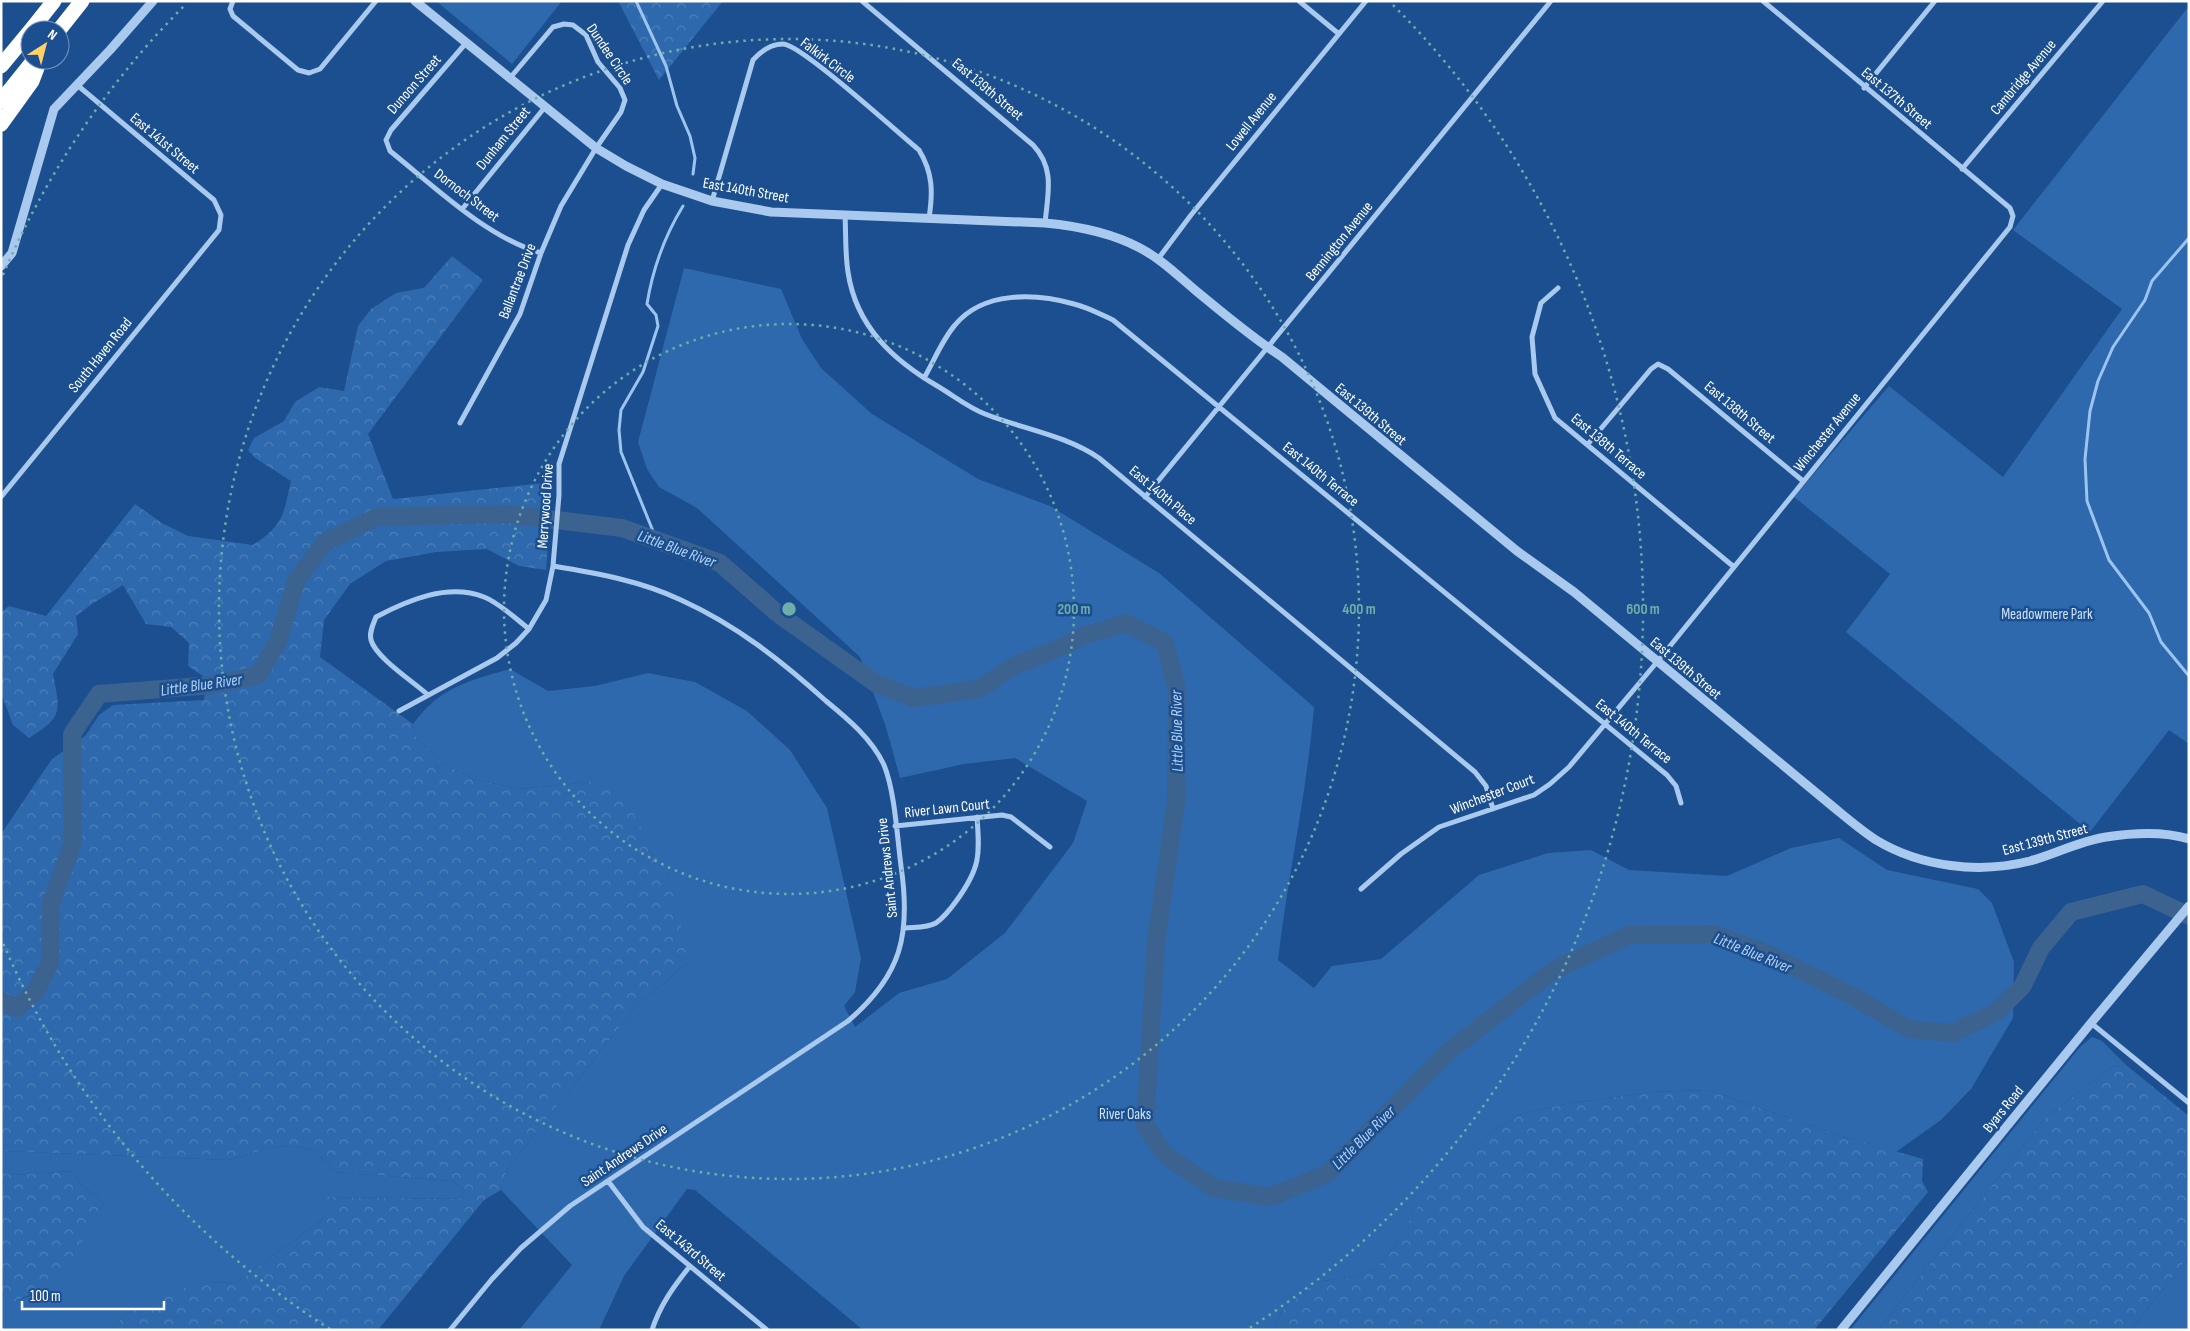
<svg xmlns="http://www.w3.org/2000/svg" width="2190" height="1331" font-family="'Sofia Sans Condensed',sans-serif">
<style>
.green{fill:#2e69ad}
.forest{fill:url(#forest-crowns)}
.lines{fill:none;stroke-linecap:round;stroke-linejoin:round}
.stream{stroke:#9cc4f0;stroke-width:3}
.river{stroke:#3c6290;stroke-width:18}
.minor{stroke:#a9c9ee;stroke-width:5}
.tertiary{stroke:#a9c9ee;stroke-width:9}
.motorway{stroke:#fff;stroke-width:15}
.ring{fill:none;stroke:#6fada8;stroke-width:2.5;stroke-dasharray:2.5 5}
.labels{text-anchor:middle;stroke-width:5;stroke-linejoin:round;paint-order:stroke}
.street-label{font-size:15px;fill:#fff;stroke:#1b4f8f}
.park-label{font-size:15px;fill:#cfe3fa;stroke:#1b4f8f}
.water-label{font-size:16px;font-style:italic;fill:#b5d3f5;stroke:#1b4f8f}
.centre{fill:#6fada8;stroke:#1b4f8f;stroke-width:2.5}
.ring-label{font-size:15px;text-anchor:middle;font-weight:bold;fill:#6fada8;stroke:#1b4f8f;stroke-width:5;stroke-linejoin:round;paint-order:stroke}
</style>
<defs>
<pattern id="forest-crowns" width="20" height="18" patternUnits="userSpaceOnUse" patternTransform="scale(1.25)"><rect width="20" height="18" fill="#2e69ad"/><path d="M2 6a3 3 0 1 1 6 0M12 15a3 3 0 1 1 6 0" fill="none" stroke="#4d80b9"/></pattern>
</defs>
<rect width="100%" height="100%" fill="#1b4f8f"/>
<path class="green" d="M 436,1 L 562,1 L 512,64 Z
M 2189,6 L 2189,744 L 2169,730 L 2090,832 L 1846,632 L 1890,574 L 1794,497 L 1889,386 L 2003,477 L 2122,309 L 2013,230 Z
M 684,268 L 781,289 L 802,339 L 821,368 L 872,414 L 978,479 L 1050,506 L 1159,573 L 1314,707 C 1307,792 1288,875 1278,960 L 1314,988 L 1332,966 L 1381,959 L 1479,875 L 1548,853 L 1591,850 L 1629,870 L 1727,876 L 1791,848 L 1839,838 L 1887,870 L 1978,889 L 1992,903 L 2014,962 L 2013,1018 L 1971,1089 L 1941,1120 L 1896,1152 L 1845,1137 L 1707,1090 L 1652,1092 L 1570,1103 L 1518,1115 L 1495,1130 L 1433,1183 L 1395,1245 L 1376,1269 L 1351,1277 L 1316,1282 L 1284,1308 L 1272,1330 L 863,1330 L 695,1190 L 687,1189 L 624,1276 L 599,1330 L 519,1330 L 572,1265 L 501,1190 L 507,1170 L 636,1006 L 690,961 L 590,782 L 519,789 L 473,779 L 443,763 L 416,738 L 413,724 C 440,687 468,681 510,669 L 548,691 L 595,686 L 648,673 L 695,682 L 747,711 L 790,750 L 827,808 L 861,958 L 855,992 L 844,1006 L 855,1027 L 899,993 L 947,979 L 1005,933 L 1073,843 L 1087,801 L 1015,758 L 964,764 L 900,778 L 886,727 L 860,657 L 697,508 L 659,487 L 647,469 L 638,442 Z
M 2092,1037 L 2102,1041 L 2126,1065 L 2112,1067 L 2046,1117 L 1878,1330 L 1850,1330 L 2080,1047 Z
M 295,1146 L 315,1151 L 335,1172 L 452,1181 L 465,1190 L 459,1199 L 329,1197 L 323,1219 L 237,1282 L 203,1283 L 127,1313 L 111,1330 L 1,1330 L 1,1311 L 8,1304 L 30,1296 L 89,1227 L 104,1203 L 79,1183 L 74,1171 L 11,1175 L 1,1172 L 1,1151 L 228,1160 L 274,1147 Z
M 2189,1256 L 2189,1330 L 2131,1330 Z"/>
<path class="forest" d="M 618,1 L 723,1 L 659,80 Z
M 452,256 L 483,280 L 368,434 L 393,499 L 553,482 L 546,570 L 519,566 L 487,549 L 436,552 L 386,561 L 350,584 L 324,620 L 320,657 L 413,724 L 416,738 L 443,763 L 473,779 L 519,789 L 590,782 L 623,794 L 671,885 L 690,961 L 636,1006 L 507,1170 L 501,1190 L 484,1200 L 378,1330 L 111,1330 L 127,1313 L 162,1294 L 203,1283 L 237,1282 L 323,1219 L 328,1197 L 459,1199 L 465,1190 L 452,1181 L 335,1172 L 315,1151 L 295,1146 L 274,1147 L 228,1160 L 1,1151 L 1,834 L 52,759 L 86,735 L 99,715 L 113,705 L 204,700 L 206,678 L 188,666 L 189,643 L 171,627 L 146,624 L 123,585 L 92,604 L 76,616 L 78,634 L 53,674 C 60,711 64,716 29,738 L 13,725 L 1,693 L 1,612 L 9,606 L 46,616 L 135,504 L 162,523 L 188,536 L 253,545 C 284,525 283,515 291,481 L 255,458 L 248,450 L 254,438 L 284,421 L 295,402 L 319,387 L 344,391 L 358,326 L 371,309 L 396,293 L 424,288 Z
M 2126,1065 L 2189,1116 L 2189,1256 L 2131,1330 L 1878,1330 L 2046,1117 L 2112,1067 Z
M 1707,1090 L 1845,1137 L 1923,1159 L 1922,1181 L 1928,1192 L 1814,1330 L 1272,1330 L 1284,1308 L 1316,1282 L 1351,1277 L 1376,1269 L 1395,1245 L 1432,1183 L 1495,1130 L 1518,1115 L 1570,1103 L 1652,1092 Z
M 74,1171 L 79,1183 L 104,1203 C 89,1228 74,1264 51,1283 C 36,1295 15,1298 1,1311 L 1,1172 L 11,1175 Z"/>
<g class="lines">
<path class="stream" d="M 636,1 L 666,66 L 677,106 L 690,136 L 695,158 L 693,174
M 2189,238 L 2152,281 L 2145,300 L 2113,347 L 2098,381 L 2090,411 L 2085,459 L 2087,501 L 2109,560 L 2149,613 L 2161,642 L 2189,676
M 657,541 L 621,452 L 619,430 L 621,410 L 643,372 L 658,326 L 656,315 L 647,304 C 653,267 664,237 683,206"/>
<path class="river" d="M 1,1001 L 17,1008 L 36,991 L 50,962 L 51,904 L 73,842 L 72,734 L 99,694 L 213,685 L 258,675 L 278,642 L 296,581 L 325,542 L 377,517 L 507,514 L 622,528 L 720,563 L 777,613 L 875,683 L 914,698 L 979,689 L 1014,666 L 1066,645 L 1080,637 L 1126,623 L 1165,643 L 1177,690 L 1176,802 L 1156,942 L 1145,1125 L 1165,1155 L 1214,1188 L 1270,1197 L 1327,1174 L 1448,1052 L 1554,970 L 1629,935 L 1713,934 L 1765,953 L 1852,996 L 1909,1029 L 1953,1033 L 1996,1012 L 2022,987 L 2041,948 L 2071,912 L 2143,894 L 2189,916"/>
<path class="minor" d="M 233,1 L 230,9 L 233,16 L 298,70 L 309,73 L 320,69 L 376,1
M 862,1 L 1033,145 C 1055,168 1048,193 1045,223
M 1299,1 L 1339,34
M 466,43 L 391,130 L 386,140 L 390,151 C 435,187 486,237 541,253
M 1864,88 L 1935,1
M 1962,169 L 2103,1
M 712,201 L 753,60 C 761,51 770,44 783,44 C 801,44 898,133 919,150 C 933,173 933,192 929,218
M 463,208 L 545,107
M 845,215 C 846,234 845,253 848,272 C 856,327 894,361 939,387 C 954,396 969,408 985,414 C 1023,429 1065,435 1099,458 L 1475,772 L 1486,786 L 1493,809
M 1158,259 L 1191,215 L 1366,1
M 1558,288 L 1541,303 L 1532,337 L 1535,374 L 1555,418 L 1734,567
M 924,378 C 934,361 942,340 955,325 C 983,291 1035,293 1074,304 C 1087,307 1100,314 1113,320 L 1667,775 L 1676,786 L 1681,803
M 460,423 L 520,314 L 541,253 L 561,206 L 596,148 L 621,112 L 625,100 L 620,88 L 598,62 L 586,35 L 573,25 L 564,24 L 553,27 L 510,78
M 1588,444 L 1651,369 L 1658,364 L 1668,369 L 1803,481
M 1,497 L 219,230 L 221,215 L 214,200 L 76,84
M 1145,497 L 1551,1
M 428,695 C 414,682 376,658 371,640 C 369,632 373,625 376,617 C 408,600 448,583 484,597 C 498,602 516,619 529,629
M 399,711 L 497,658 L 516,643 L 529,629 L 546,600 L 553,566 L 559,495 L 559,464 L 628,245 L 644,210 L 662,184
M 895,826 L 1002,815 L 1011,817 L 1050,847
M 1361,889 L 1401,854 L 1439,827 L 1534,795 L 1550,784 L 1569,767 L 1657,662 L 2010,227 L 2013,216 L 2010,208 L 1763,1
M 905,928 C 915,927 927,928 936,923 C 943,918 952,907 957,900 C 980,868 980,856 977,817
M 2091,1023 L 2189,1103
M 608,1181 L 643,1227 L 767,1330
M 450,1330 L 492,1279 L 521,1248 L 570,1206 L 848,1021 C 902,975 911,934 901,866 C 897,836 895,792 884,765 C 872,739 848,719 826,701 C 782,661 736,625 681,600 C 641,581 596,573 553,566
M 652,1330 C 660,1305 674,1286 690,1266"/>
<path class="tertiary" d="M 415,1 L 596,148 L 626,166 L 662,184 L 712,201 L 771,212 L 1045,223 C 1077,226 1112,233 1140,248 C 1161,259 1177,275 1195,290 C 1223,313 1251,337 1282,357 L 1517,551 L 1574,592 L 1837,810 C 1849,820 1862,831 1876,840 C 1921,867 1979,874 2030,861 C 2055,854 2080,841 2106,837 C 2132,833 2163,831 2189,839
M 1,266 L 12,253 L 54,109 L 110,50 L 153,1
M 1841,1330 L 2091,1023 L 2189,906"/>
<path class="motorway" d="M 31,30 L 54,1
M 59,30 L 82,1
M 1,66 L 30,31
M 1,101 L 34,60
M 1,124 L 32,81 L 40,60"/>
</g>
<g class="ring">
<circle cx="789" cy="609" r="285"/>
<circle cx="789" cy="609" r="570"/>
<path d="M330 1329A854 854 0 0 1 3 943M3 275A854 854 0 0 1 185 5M1393 5A854 854 0 0 1 1248 1329"/>
</g>
<g class="labels">
<g class="street-label">
<text transform="translate(610 54) rotate(56)" y="5">Dundee Circle</text>
<text transform="translate(828 60) rotate(37)" y="5">Falkirk Circle</text>
<text transform="translate(2023 77) rotate(-50)" y="5">Cambridge Avenue</text>
<text transform="translate(414 84) rotate(-49)" y="5">Dunoon Street</text>
<text transform="translate(988 89) rotate(40)" y="5">East 139th Street</text>
<text transform="translate(1897 98) rotate(40)" y="5">East 137th Street</text>
<text transform="translate(1251 121) rotate(-51)" y="5">Lowell Avenue</text>
<text transform="translate(503 138) rotate(-51)" y="5">Dunham Street</text>
<text transform="translate(165 143) rotate(40)" y="5">East 141st Street</text>
<text transform="translate(746 190) rotate(10)" y="5">East 140th Street</text>
<text transform="translate(467 195) rotate(37)" y="5">Dornoch Street</text>
<text transform="translate(1339 241) rotate(-51)" y="5">Bennington Avenue</text>
<text transform="translate(517 281) rotate(-69)" y="5">Ballantrae Drive</text>
<text transform="translate(100 355) rotate(-51)" y="5">South Haven Road</text>
<text transform="translate(1740 412) rotate(40)" y="5">East 138th Street</text>
<text transform="translate(1371 414) rotate(40)" y="5">East 139th Street</text>
<text transform="translate(1827 432) rotate(-51)" y="5">Winchester Avenue</text>
<text transform="translate(1609 446) rotate(40)" y="5">East 138th Terrace</text>
<text transform="translate(1321 474) rotate(39)" y="5">East 140th Terrace</text>
<text transform="translate(1163 495) rotate(40)" y="5">East 140th Place</text>
<text transform="translate(545 506) rotate(-86)" y="5">Merrywood Drive</text>
<text transform="translate(1686 668) rotate(40)" y="5">East 139th Street</text>
<text transform="translate(1634 731) rotate(39)" y="5">East 140th Terrace</text>
<text transform="translate(1492 794) rotate(-21)" y="5">Winchester Court</text>
<text transform="translate(947 808) rotate(-6)" y="5">River Lawn Court</text>
<text transform="translate(2045 839) rotate(-15)" y="5">East 139th Street</text>
<text transform="translate(887 868) rotate(-96)" y="5">Saint Andrews Drive</text>
<text transform="translate(2003 1109) rotate(-51)" y="5">Byars Road</text>
<text transform="translate(624 1155) rotate(-34)" y="5">Saint Andrews Drive</text>
<text transform="translate(691 1250) rotate(40)" y="5">East 143rd Street</text>
</g>
<g class="park-label">
<text x="2047" y="619">Meadowmere Park</text>
<text x="1125" y="1119">River Oaks</text>
</g>
<g class="water-label">
<text transform="translate(677 548) rotate(20)" y="6">Little Blue River</text>
<text transform="translate(201 684) rotate(-8)" y="6">Little Blue River</text>
<text transform="translate(1176 731) rotate(-91)" y="6">Little Blue River</text>
<text transform="translate(1753 952) rotate(22)" y="6">Little Blue River</text>
<text transform="translate(1363 1137) rotate(-45)" y="6">Little Blue River</text>
</g>
</g>
<circle cx="789" cy="609" r="8" class="centre"/>
<g class="ring-label">
<text x="1074" y="614">200 m</text>
<text x="1359" y="614">400 m</text>
<text x="1643" y="614">600 m</text>
</g>
<rect width="2190" height="1331" fill="none" stroke="#ffffff" stroke-width="5"/>
<g transform="translate(45 45) rotate(36)"><circle r="24" fill="#1b4f8f" stroke="#7695bc"/>
<path d="M0-4L9 19L0 12L-9 19Z" fill="#ffd166"/>
<text y="-8" font-size="14" font-weight="bold" text-anchor="middle" fill="#ffffff">N</text>
</g>
<path d="M22 1301v8h142v-8" fill="none" stroke="#ffffff" stroke-width="2.5"/>
<text x="30" y="1301" font-size="15" fill="#ffffff" stroke="#1b4f8f" stroke-width="4" paint-order="stroke">100 m</text>
</svg>
